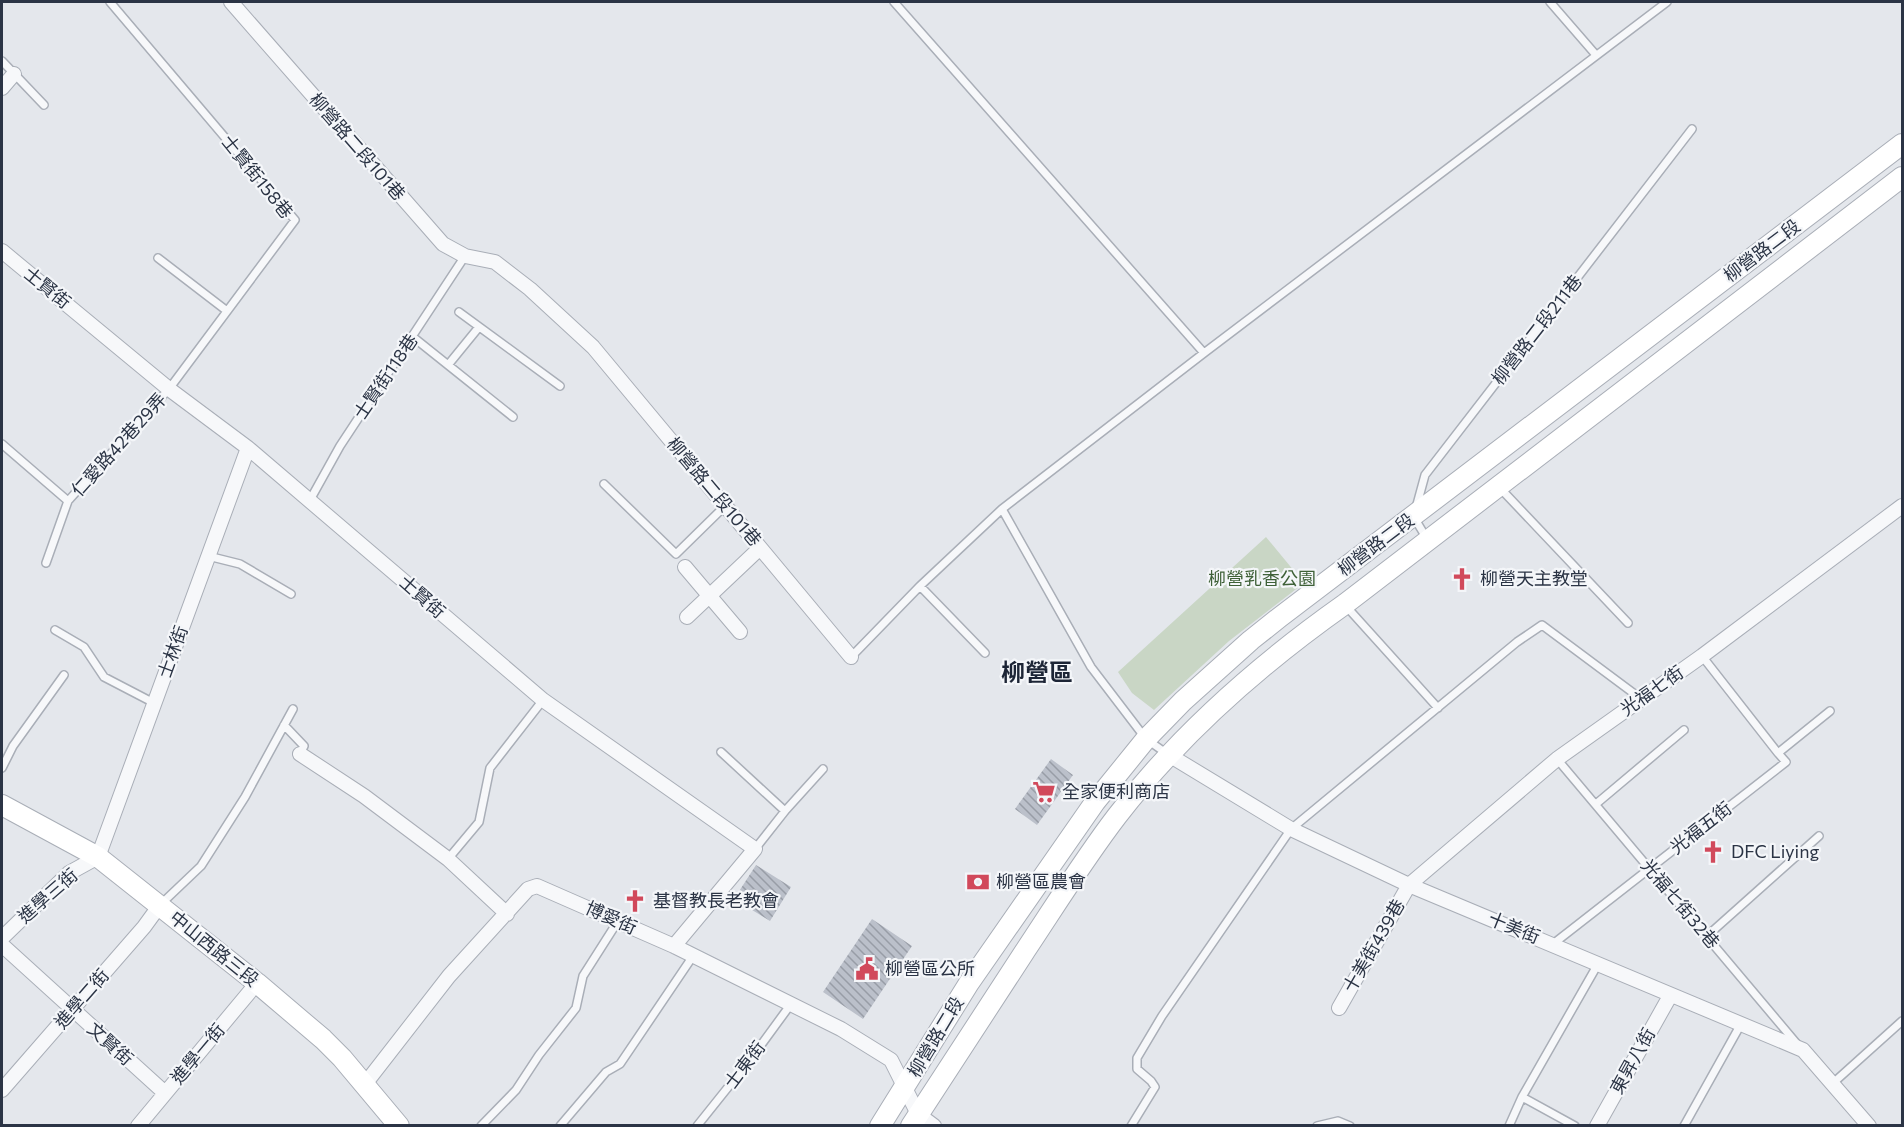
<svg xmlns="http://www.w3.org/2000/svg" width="1904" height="1127" font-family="Commissioner,'Noto Sans TC',sans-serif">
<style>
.green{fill:#c9d6c5}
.building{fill:url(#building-back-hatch)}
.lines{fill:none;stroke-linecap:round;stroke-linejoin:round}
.lane-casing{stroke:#a9aeb7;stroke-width:10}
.street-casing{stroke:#a9aeb7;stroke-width:16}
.secondary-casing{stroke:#a9aeb7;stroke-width:22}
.lane{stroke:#f7f8fa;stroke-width:7}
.street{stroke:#f7f8fa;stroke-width:14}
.secondary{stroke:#fff;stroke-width:20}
.labels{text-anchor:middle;stroke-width:4.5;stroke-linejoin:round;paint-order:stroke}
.street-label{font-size:18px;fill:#2b3445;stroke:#f4f6f9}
.park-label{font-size:18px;fill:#3f6138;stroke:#f4f6f9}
.poi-label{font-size:18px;fill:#2b3445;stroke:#f4f6f9;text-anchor:start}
.district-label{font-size:24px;font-weight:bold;fill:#1d2536;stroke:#f4f6f9}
</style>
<defs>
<pattern id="building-back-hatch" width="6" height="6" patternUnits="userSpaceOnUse" patternTransform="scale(1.5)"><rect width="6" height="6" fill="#bbc0ca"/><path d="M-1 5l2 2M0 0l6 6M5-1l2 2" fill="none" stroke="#989da6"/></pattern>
</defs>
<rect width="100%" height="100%" fill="#e4e7ec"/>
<path class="green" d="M 1266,537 L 1304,583 L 1229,641 L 1154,710 L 1132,693 L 1118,672 Z"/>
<path class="building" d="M 1051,759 L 1073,775 L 1037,825 L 1015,809 Z
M 756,865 L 791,887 L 770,921 L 734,899 Z
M 872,919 L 912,946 L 863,1019 L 823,992 Z"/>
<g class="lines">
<g class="lane-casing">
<path id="lane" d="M 894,2 L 1204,353
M 1550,2 L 1596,55
M 2,61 L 44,105
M 158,258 L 227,311
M 459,312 L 560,386
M 413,337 L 513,417
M 448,365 L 479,327
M 2,444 L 68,501
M 604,484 L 676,554 L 725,506
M 1500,488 L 1628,623
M 310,500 L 340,446 L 465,256
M 1416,508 L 1425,475 L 1692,129
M 1002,509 L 1204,353 L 1667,2
M 1415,519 L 1427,539
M 208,556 L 240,564 L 291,594
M 46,563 L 68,501 L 169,389 L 295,220 L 110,2
M 920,586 L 985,653
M 1345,605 L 1438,708
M 55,630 L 84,647 L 104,677 L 154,703
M 1702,656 L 1778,753
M 851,657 L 920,586 L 1002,509 L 1091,667 L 1146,739 L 1166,753
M 284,725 L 304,746 L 300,754
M 721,752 L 785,811
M 1557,759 L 1797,1044
M 2,768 L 13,746 L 64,675
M 1596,804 L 1684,730
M 755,849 L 785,811 L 823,769
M 448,859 L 479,822 L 490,768 L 543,700
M 160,905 L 201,866 L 245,797 L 293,709
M 1707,936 L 1819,836
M 1553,944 L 1786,762 L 1778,753 L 1830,711
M 1832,1084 L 1902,1021
M 1522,1097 L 1575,1126
M 481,1126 L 516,1090 L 539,1055 L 576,1008 L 583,976 L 618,921
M 560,1126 L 606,1072 L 620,1064 L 693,956
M 697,1126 L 753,1056 L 791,1004
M 1131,1126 L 1155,1087 L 1151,1081 L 1137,1069 L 1137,1058 L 1162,1016 L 1291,829 L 1517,642 L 1542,625 L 1640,698
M 1317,1126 L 1338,1121 L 1350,1126
M 1509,1126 L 1522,1097 L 1598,964
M 1684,1126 L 1741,1024"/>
</g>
<g class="street-casing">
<path id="street" d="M 231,2 L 443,244 L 465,256 L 495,262 L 530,289 L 593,347 L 851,657
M 2,88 L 14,74
M 2,251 L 169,389 L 248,448 L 543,700 L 755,849 L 674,946
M 685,567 L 740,632
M 687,617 L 760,548
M 300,754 L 364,796 L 448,859 L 507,914
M 1169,755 L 1291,829 L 1409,885 L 1803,1050 L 1869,1126
M 2,938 L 69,873 L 98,857 L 248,448
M 2,945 L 165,1093
M 1339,1008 L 1409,885 L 1557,759 L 1702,656 L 1902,506
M 365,1084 L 449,976 L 528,889 L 537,886 L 674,946 L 841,1029 L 891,1060 L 918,1114 L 934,1126
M 2,1090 L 144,927 L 160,905
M 138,1126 L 257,983
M 1597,1126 L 1670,996"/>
</g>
<g class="secondary-casing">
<path id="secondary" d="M 2,805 L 98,857 L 257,983 L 323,1039 L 342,1058 L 399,1126
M 880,1126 L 969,983 L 1095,802 L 1146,739 L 1183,701 L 1251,640 L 1280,617 L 1902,144
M 911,1126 C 949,1067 987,1009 1025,951 C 1055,906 1084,859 1117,816 C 1181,733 1260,664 1345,604 L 1902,177"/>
</g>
<use href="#lane" class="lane"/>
<use href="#street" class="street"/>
<use href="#secondary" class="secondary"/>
</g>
<defs>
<g id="church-bare" transform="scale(1.8)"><path d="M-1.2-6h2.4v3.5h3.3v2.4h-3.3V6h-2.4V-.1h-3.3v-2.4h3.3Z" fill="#d1495b" stroke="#f4f6f9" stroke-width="2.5" paint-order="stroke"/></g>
<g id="supermarket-bare" transform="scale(1.8)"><path d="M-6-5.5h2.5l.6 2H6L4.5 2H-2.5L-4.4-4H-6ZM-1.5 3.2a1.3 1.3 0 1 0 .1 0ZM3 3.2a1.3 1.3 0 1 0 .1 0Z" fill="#d1495b" stroke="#f4f6f9" stroke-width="2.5" paint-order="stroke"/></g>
<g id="bank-bare" transform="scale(1.8)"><path d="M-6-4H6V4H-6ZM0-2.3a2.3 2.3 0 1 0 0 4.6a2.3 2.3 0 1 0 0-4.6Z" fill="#d1495b" stroke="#f4f6f9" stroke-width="2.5" paint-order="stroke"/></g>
<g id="civic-bare" transform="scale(1.8)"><path d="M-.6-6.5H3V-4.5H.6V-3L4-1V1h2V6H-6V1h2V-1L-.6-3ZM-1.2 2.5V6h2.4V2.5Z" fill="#d1495b" stroke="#f4f6f9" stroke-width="2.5" paint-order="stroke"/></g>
</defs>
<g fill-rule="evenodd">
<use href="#church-bare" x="1462" y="579"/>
<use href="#supermarket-bare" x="1044" y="792"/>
<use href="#church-bare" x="1713" y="852"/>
<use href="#bank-bare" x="978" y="882"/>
<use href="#church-bare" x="635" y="901"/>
<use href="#civic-bare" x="867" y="969"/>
</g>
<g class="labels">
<g class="street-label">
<text transform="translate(357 147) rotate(49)" y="6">柳營路二段101巷</text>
<text transform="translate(257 177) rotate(51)" y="6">士賢街158巷</text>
<text transform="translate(1762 251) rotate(-37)" y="6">柳營路二段</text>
<text transform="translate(47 288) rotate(39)" y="6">士賢街</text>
<text transform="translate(1537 330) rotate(-52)" y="6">柳營路二段211巷</text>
<text transform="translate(386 377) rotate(-56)" y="6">士賢街118巷</text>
<text transform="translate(119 445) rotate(-48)" y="6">仁愛路42巷29弄</text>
<text transform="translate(714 492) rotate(50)" y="6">柳營路二段101巷</text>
<text transform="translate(1376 545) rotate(-37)" y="6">柳營路二段</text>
<text transform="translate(422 597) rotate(41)" y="6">士賢街</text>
<text transform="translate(173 652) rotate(-70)" y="6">士林街</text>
<text transform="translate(1652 691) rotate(-35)" y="6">光福七街</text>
<text transform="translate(1701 828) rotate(-38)" y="6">光福五街</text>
<text transform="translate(48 896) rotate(-41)" y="6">進學三街</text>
<text transform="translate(1680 904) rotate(50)" y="6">光福七街32巷</text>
<text transform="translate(611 918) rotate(24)" y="6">博愛街</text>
<text transform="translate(1514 928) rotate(22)" y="6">十美街</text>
<text transform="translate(1374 946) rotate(-60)" y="6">十美街439巷</text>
<text transform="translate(214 949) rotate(39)" y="6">中山西路三段</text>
<text transform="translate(82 999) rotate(-49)" y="6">進學二街</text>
<text transform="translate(936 1037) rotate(-59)" y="6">柳營路二段</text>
<text transform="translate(110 1044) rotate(42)" y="6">文賢街</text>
<text transform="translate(198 1054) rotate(-50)" y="6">進學一街</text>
<text transform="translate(1633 1061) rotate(-61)" y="6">東昇八街</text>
<text transform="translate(745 1065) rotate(-53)" y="6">士東街</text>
</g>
<g class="park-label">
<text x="1262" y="585">柳營乳香公園</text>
</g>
<g class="poi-label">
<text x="1480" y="585">柳營天主教堂</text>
<text x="1062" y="798">全家便利商店</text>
<text x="1731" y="858">DFC Liying</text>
<text x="996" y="888">柳營區農會</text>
<text x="653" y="907">基督教長老教會</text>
<text x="885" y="975">柳營區公所</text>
</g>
<g class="district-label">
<text x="1037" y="681">柳營區</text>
</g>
</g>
<rect width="1904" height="1127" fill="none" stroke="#2b3445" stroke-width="6"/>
</svg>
